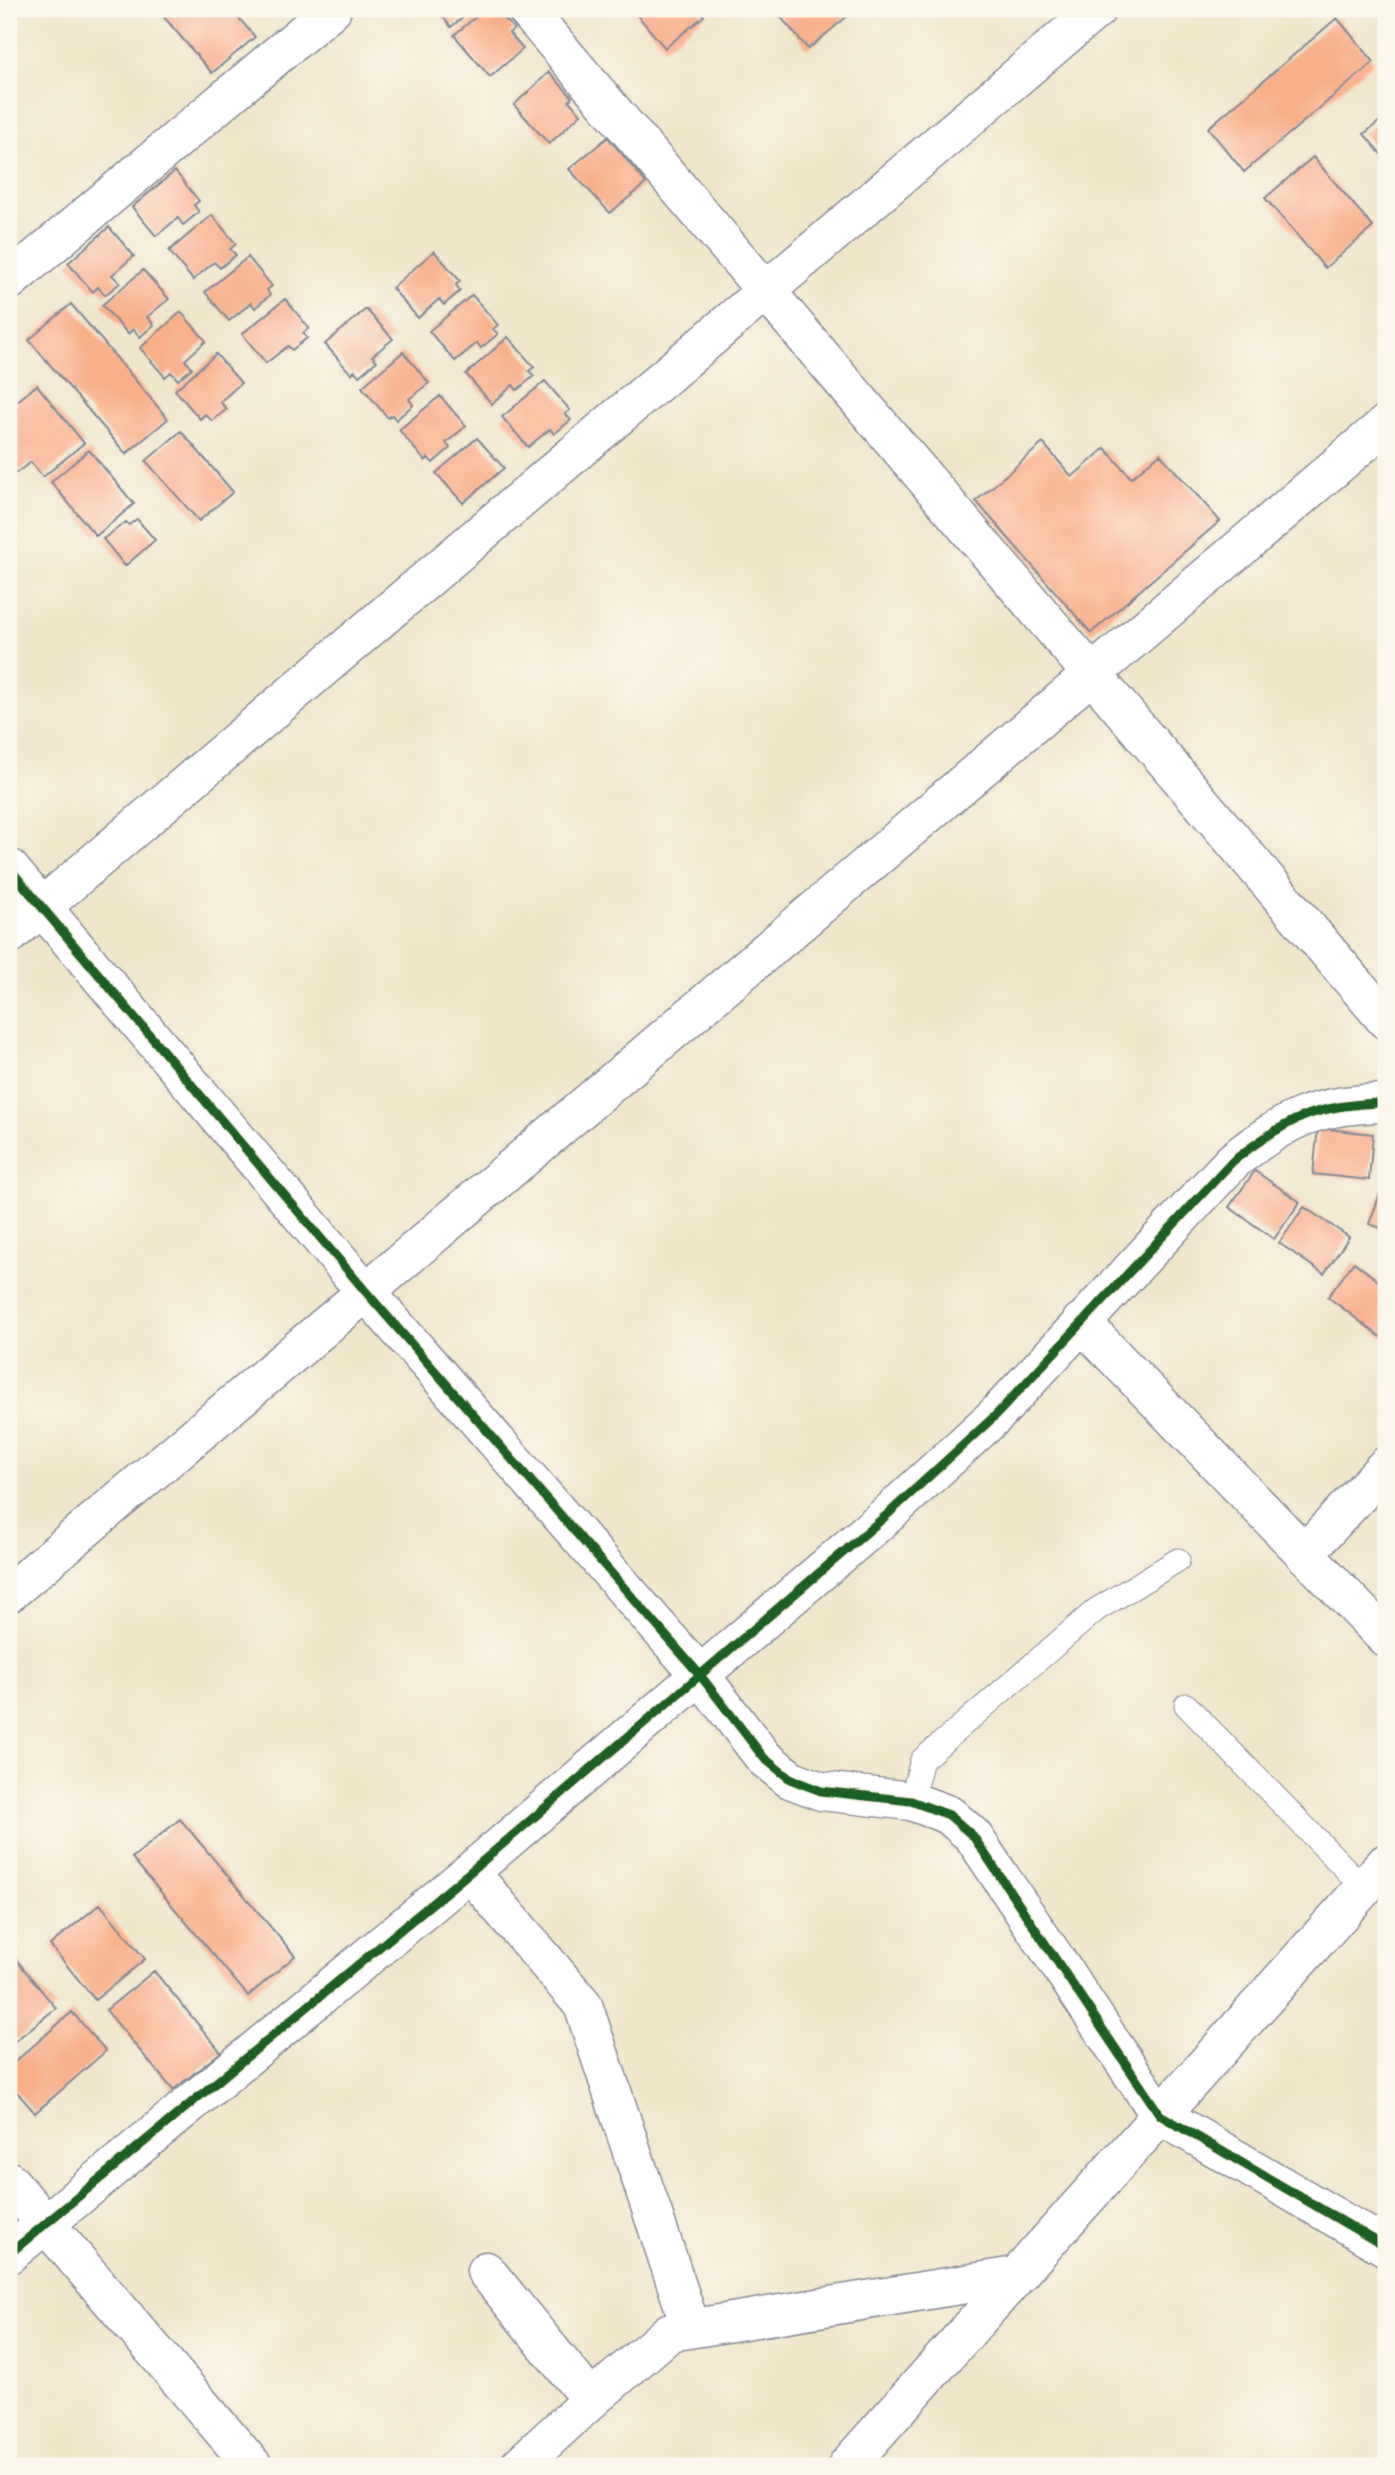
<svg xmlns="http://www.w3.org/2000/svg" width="1395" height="2475" font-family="Pangolin,sans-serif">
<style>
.building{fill:#f8af8a}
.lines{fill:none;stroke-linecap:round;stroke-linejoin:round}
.service-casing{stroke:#868a94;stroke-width:25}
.minor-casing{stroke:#868a94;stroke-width:41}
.tertiary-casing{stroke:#868a94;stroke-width:41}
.service{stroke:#fff;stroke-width:23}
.minor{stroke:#fff;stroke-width:38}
.tertiary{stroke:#fff;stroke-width:38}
.cycleway-casing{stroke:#fbf7ec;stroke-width:13}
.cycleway{stroke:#1b5e20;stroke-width:9}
</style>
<rect width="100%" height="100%" fill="#fbf7ec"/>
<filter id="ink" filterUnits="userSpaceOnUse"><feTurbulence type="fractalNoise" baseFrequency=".0143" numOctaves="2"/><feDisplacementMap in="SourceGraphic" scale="14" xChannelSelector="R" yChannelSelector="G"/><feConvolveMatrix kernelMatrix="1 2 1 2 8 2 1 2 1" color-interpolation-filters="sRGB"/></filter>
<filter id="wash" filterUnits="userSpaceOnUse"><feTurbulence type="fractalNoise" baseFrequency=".00686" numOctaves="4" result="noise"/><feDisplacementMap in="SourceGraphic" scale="28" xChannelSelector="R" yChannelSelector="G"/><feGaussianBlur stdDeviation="1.57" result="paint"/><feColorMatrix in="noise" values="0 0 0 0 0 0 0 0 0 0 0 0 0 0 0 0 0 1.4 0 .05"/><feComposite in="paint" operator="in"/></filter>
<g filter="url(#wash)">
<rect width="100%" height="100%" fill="#f0e6ca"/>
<g id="blocks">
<path class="building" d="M 157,9 L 231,9 L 255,37 L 212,73 Z
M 437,9 L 473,9 L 451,27 Z
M 485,9 L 496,9 L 514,29 L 509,33 L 523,49 L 490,77 L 454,35 Z
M 632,9 L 698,9 L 704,16 L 665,48 Z
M 786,9 L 856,9 L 808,49 L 779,15 Z
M 1337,18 L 1374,62 L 1244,172 L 1208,128 Z
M 549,72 L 572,97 L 569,101 L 581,114 L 549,144 L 514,105 Z
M 1386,116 L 1386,160 L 1364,134 Z
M 608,137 L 646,183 L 610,213 L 569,169 Z
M 1313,157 L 1373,227 L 1325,268 L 1265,198 Z
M 175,171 L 199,201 L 194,205 L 199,212 L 183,225 L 178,218 L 156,236 L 132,207 Z
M 212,215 L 236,244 L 230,249 L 236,255 L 220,268 L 214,262 L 193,280 L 169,251 Z
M 109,227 L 134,256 L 112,275 L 120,283 L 105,295 L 98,287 L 93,292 L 68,263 Z
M 434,251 L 460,281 L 456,285 L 460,291 L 444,305 L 439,299 L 418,318 L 392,288 Z
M 248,257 L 272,286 L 267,290 L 270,295 L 255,308 L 251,303 L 229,321 L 205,292 Z
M 143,270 L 169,299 L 147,317 L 154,325 L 140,337 L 133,329 L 128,334 L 102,305 Z
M 472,295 L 498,325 L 493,329 L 498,334 L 481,348 L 477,343 L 455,361 L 429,331 Z
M 285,299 L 309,328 L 303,333 L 307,338 L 292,350 L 288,346 L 266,363 L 242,334 Z
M 71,304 L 168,419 L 126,454 L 29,340 Z
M 366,309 L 393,339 L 372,356 L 377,361 L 359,376 L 355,371 L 351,374 L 325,344 Z
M 181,312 L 206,341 L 185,360 L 192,368 L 178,380 L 171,372 L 165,377 L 140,348 Z
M 508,337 L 534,367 L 529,371 L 534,376 L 517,390 L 513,385 L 492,404 L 466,374 Z
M 403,352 L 429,383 L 409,399 L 413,405 L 396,420 L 392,415 L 388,418 L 362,387 Z
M 216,354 L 241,383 L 220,402 L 227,409 L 212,421 L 205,414 L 200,419 L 175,390 Z
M 545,381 L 570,410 L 565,414 L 571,420 L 554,434 L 550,429 L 528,447 L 502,417 Z
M 37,385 L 84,443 L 43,477 L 31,462 L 16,473 L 9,464 L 9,408 Z
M 440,396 L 466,426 L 446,443 L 450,448 L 433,463 L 428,458 L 425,461 L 399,430 Z
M 181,431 L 233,492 L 199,521 L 146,461 Z
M 477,438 L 504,468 L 463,503 L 436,473 Z
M 1043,443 L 1072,477 L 1105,448 L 1131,478 L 1160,454 L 1220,521 L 1091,633 L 976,501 Z
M 89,450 L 134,504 L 96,536 L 51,482 Z
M 137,519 L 155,540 L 125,566 L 103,539 L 126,522 L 129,525 Z
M 1318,1128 L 1373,1134 L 1369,1180 L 1313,1174 Z
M 1255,1171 L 1300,1202 L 1274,1239 L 1229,1207 Z
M 1386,1178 L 1386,1230 L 1369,1224 Z
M 1304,1207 L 1349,1237 L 1324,1274 L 1279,1243 Z
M 1354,1262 L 1386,1287 L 1386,1341 L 1328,1297 Z
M 180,1819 L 295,1956 L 248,1996 L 132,1858 Z
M 100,1904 L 145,1959 L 95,2000 L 50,1945 Z
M 9,1951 L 56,2008 L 10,2045 L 9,2043 Z
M 154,1971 L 221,2052 L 173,2090 L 106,2010 Z
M 72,2012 L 106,2051 L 35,2113 L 9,2083 L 9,2067 Z"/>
</g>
</g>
<g filter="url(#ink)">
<use href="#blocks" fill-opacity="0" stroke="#868a94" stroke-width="2"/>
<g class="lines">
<g class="service-casing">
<path id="service" d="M 1186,1705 L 1364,1888
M 911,1801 L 922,1760 L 1096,1610 L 1178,1560"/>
</g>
<g class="minor-casing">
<path id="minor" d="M 9,281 L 332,9
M 9,868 L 366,1292 L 700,1675 L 764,1758 L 790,1779 L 821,1791 L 911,1801 L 949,1815 L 973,1836 L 1160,2115 L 1386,2247
M 9,935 L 1097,9
M 1081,1322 L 1386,1638
M 1304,1554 L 1386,1466
M 470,1872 L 583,2005 L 691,2328
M 9,2181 L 253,2466
M 9,2254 L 470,1872 L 888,1514 L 996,1415 L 1233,1161 C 1287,1118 1317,1104 1386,1103
M 486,2271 L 591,2400
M 519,2466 L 591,2400 L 670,2332 L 1015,2276"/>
</g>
<g class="tertiary-casing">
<path id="tertiary" d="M 526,9 L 1386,1020
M 9,1593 L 366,1292 L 1386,424
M 847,2466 L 1386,1863"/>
</g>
<use href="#service" class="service"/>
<use href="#minor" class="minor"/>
<use href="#tertiary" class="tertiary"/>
<g class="cycleway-casing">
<path id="cycleway" d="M 9,868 L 366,1292 L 700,1675 L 764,1758 L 790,1779 L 821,1791 L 911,1801 L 949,1815 L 973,1836 L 1160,2115 L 1386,2247
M 9,2254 L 470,1872 L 888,1514 L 996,1415 L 1233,1161 C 1287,1118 1317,1104 1386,1103"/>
</g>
<use href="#cycleway" class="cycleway"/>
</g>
</g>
<rect width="1395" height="2475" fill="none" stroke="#fbf7ec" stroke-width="35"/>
</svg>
